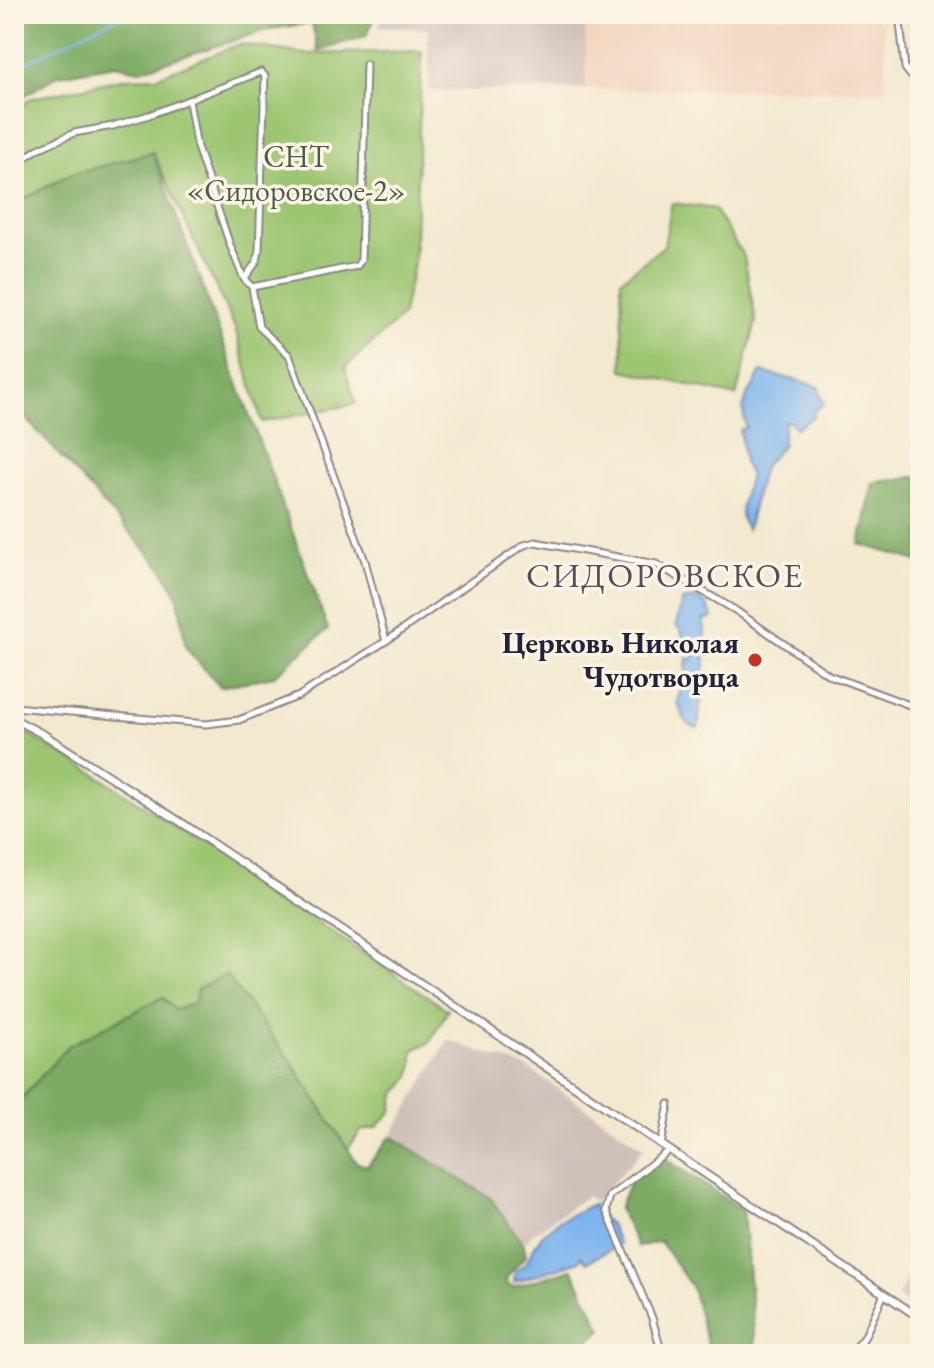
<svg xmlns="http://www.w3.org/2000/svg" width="934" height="1368" font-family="'EB Garamond',serif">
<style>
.built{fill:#f2d4be}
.industrial{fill:#cfc0ba}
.green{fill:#9dc672;stroke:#607456;stroke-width:2}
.forest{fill:#7eab64;stroke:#506650;stroke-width:2}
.water{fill:#7fb5ee;stroke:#506c94;stroke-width:2}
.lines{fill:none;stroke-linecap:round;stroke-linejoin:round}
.stream{stroke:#7fb5ee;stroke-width:2}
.minor-casing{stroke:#8a8685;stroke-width:9}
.tertiary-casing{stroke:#8a8685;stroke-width:10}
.minor{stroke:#fff;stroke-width:5}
.tertiary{stroke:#fff;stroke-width:6}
.poi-dot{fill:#c8321e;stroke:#fcf5e5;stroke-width:3}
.labels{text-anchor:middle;stroke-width:7;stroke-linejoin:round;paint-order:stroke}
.park-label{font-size:30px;fill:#4d5b4e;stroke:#fcf5e5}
.poi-label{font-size:30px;font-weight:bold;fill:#22223b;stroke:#fcf5e5;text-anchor:end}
.quarter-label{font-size:34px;letter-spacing:2px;fill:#5c4b5a;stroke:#fcf5e5}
</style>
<rect width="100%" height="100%" fill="#fcf5e5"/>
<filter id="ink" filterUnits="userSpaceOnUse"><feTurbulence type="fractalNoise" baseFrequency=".0125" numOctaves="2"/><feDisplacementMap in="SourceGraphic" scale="16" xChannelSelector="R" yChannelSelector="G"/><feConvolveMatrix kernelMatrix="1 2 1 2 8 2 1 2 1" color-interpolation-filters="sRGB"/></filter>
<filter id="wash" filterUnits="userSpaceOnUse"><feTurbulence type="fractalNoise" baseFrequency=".006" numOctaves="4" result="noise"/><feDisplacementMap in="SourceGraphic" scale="32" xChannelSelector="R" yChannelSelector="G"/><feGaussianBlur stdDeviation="1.8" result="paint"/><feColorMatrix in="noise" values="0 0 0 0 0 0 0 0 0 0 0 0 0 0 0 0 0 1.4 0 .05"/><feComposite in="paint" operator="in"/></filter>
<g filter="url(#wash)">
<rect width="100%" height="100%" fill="#f2e9cf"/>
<path class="built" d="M 585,14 L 883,15 L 886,90 L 586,89 Z"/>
<path class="industrial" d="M 386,14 L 585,14 L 586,89 L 429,91 L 428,29 L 378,26 Z
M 448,1040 L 528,1068 L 644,1148 L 595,1202 L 587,1196 L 532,1234 L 524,1245 L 490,1198 L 391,1136 Z
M 920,1247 L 920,1312 L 897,1297 L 913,1266 L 911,1256 Z"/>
<path class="green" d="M 240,44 L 304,54 L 422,51 L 414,263 L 402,316 L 345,368 L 356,404 L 262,422 L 235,328 L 153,153 L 69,175 L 14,204 L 14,114 L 29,99 L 126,78 L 156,77 Z
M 672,203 L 714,209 L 744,257 L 756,322 L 736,396 L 623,370 L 621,280 L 664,246 Z
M 26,733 L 91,771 L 448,1010 L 429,1043 L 413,1050 C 414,1071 411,1081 395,1094 L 392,1111 L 377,1127 L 361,1131 L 348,1149 L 290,1060 L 195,1003 L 175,1010 L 14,1104 L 14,743 Z"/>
<path class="forest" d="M 14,14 L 377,14 L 366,36 L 318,51 L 312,23 L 270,29 L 140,70 L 115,65 L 58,75 L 14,102 Z
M 153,152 L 328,629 L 274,676 L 220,687 L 186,648 L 178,597 L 162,568 L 14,405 L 14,204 L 69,175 Z
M 920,476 L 920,562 L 860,544 L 873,483 Z
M 226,975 L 290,1060 L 357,1163 L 367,1166 L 391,1136 L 490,1198 L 524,1245 L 526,1255 L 506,1278 L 507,1285 L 513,1287 L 572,1269 L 602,1330 L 569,1354 L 14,1354 L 14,1104 L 21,1099 L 68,1046 L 163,997 L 175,1010 L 195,1003 L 197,989 Z
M 663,1157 L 743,1210 L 756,1354 L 710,1354 L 692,1288 L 660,1241 L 638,1247 L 619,1208 L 630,1182 Z"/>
<path class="water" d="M 761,372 C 781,378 799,379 818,387 L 824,404 L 814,411 L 813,417 L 796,428 L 791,422 L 785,421 L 782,446 L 763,467 L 747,530 C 735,515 744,492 750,476 L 744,463 L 740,430 L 746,428 L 743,409 L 746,399 Z
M 695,598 L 706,603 L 713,618 L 703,620 C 710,644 700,700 698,728 L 687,724 L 677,702 L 685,676 L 687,657 L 692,660 L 696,651 L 682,638 L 682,632 L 676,625 L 682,601 Z
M 593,1204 L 596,1213 L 610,1224 L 619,1245 L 587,1262 L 581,1256 L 579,1261 L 514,1282 L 515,1272 C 531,1261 528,1256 538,1241 C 549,1223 575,1213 593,1204 Z"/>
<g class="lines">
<path class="stream" d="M 14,69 L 111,20 L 135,14"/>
</g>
</g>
<g filter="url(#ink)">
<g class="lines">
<g class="minor-casing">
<path id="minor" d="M 899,14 L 905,68 L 911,76 L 920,78
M 899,21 L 920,17
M 189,101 L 197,147 L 230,245 L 244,279 L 252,287 L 259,327 L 289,355 L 365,561 L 386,641
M 14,165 L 38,149 L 74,133 L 113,126 L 149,115 L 261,72 L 265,76 L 259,250 L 257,261 L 245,278
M 252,287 L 357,266 L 361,260 L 366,64
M 14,707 L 206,724 L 239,720 L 299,696 L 386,641 L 524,545 L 535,542 L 656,564 L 735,610 L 829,675 L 920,709
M 661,1145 L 669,1104
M 662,1354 L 652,1318 L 606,1210 L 610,1196 L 669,1150
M 850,1354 L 864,1338 L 884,1294"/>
</g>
<g class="tertiary-casing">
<path id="tertiary" d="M 14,719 L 46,736 L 182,823 L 920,1318"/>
</g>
<use href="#minor" class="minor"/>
<use href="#tertiary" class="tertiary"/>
</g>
</g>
<circle class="poi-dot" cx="755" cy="660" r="8"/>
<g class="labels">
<g class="park-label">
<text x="296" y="167">СНТ<tspan x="296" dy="34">«Сидоровское-2»</tspan></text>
</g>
<g class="poi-label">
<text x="739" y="653">Церковь Николая<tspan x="739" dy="34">Чудотворца</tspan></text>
</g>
<g class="quarter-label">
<text x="665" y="587">СИДОРОВСКОЕ</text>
</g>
</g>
<rect width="934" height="1368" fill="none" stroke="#fcf5e5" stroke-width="48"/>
</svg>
